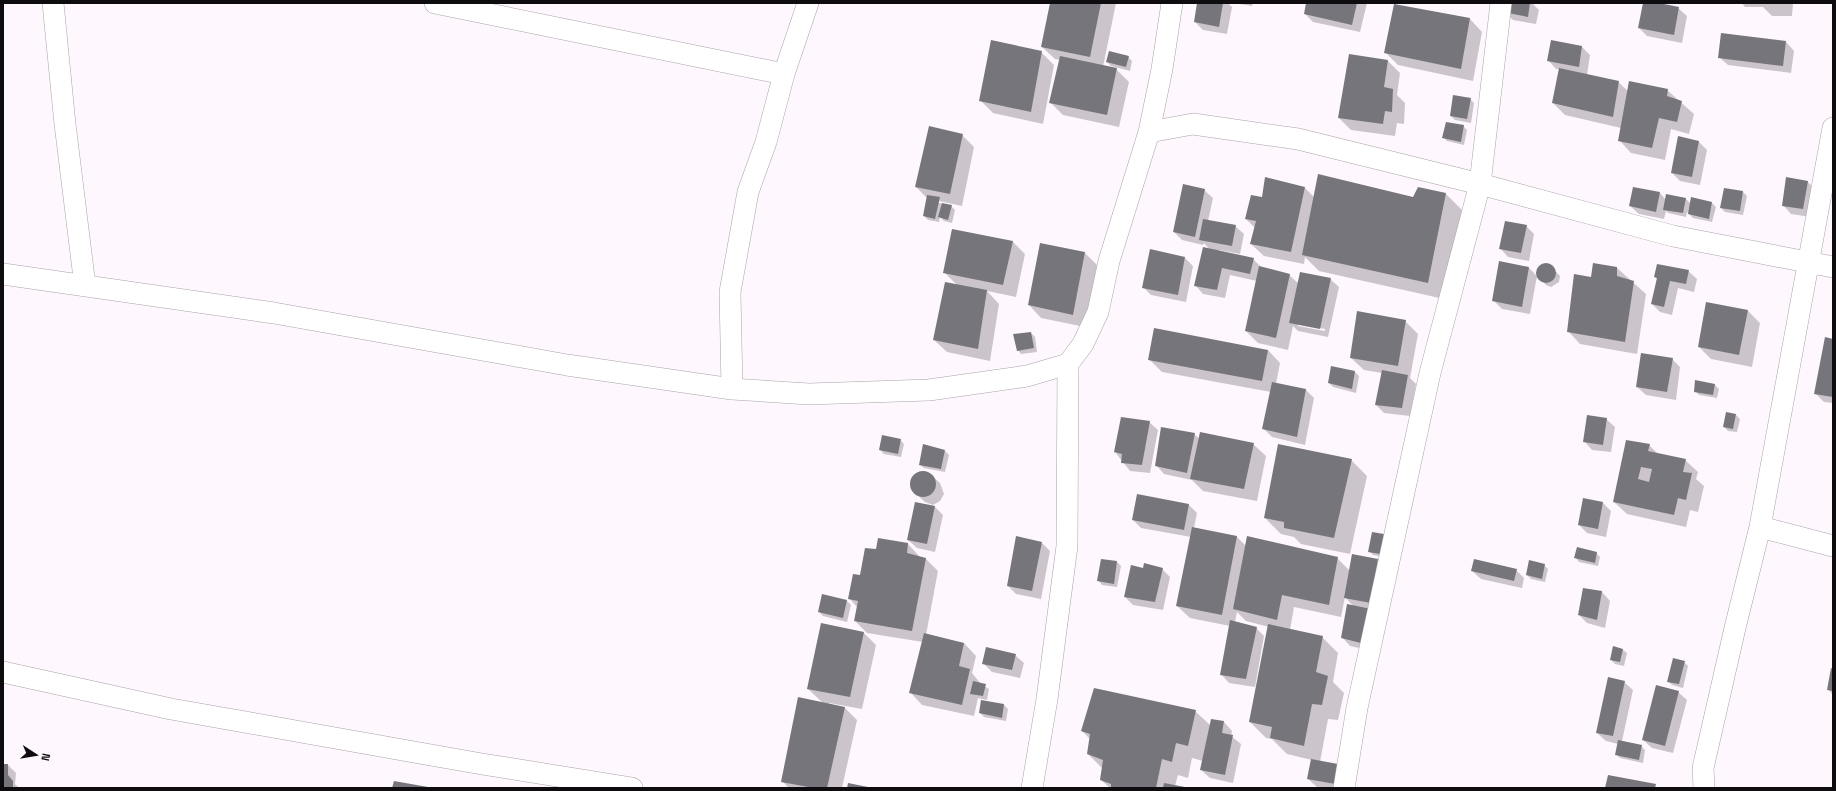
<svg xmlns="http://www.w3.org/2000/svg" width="1836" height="791" font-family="'Space Grotesk',sans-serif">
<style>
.shadow{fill:#0003;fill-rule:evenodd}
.building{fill:#77757c;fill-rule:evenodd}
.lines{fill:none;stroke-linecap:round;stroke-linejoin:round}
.minor-casing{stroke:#a9a3a9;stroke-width:22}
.minor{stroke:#fff;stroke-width:21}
</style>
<rect width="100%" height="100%" fill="#fef7fe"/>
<path class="shadow" d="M 1051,3 L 1116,3 L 1103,67 L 1116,69 L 1129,82 L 1119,127 L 1063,115 L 1051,103 L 1060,60 L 1055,59 L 1042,47 Z
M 1198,3 L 1228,3 L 1232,7 L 1227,34 L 1203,30 L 1195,22 Z
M 1234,3 L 1253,3 L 1252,6 Z
M 1307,3 L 1367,3 L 1360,32 L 1313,22 L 1305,14 Z
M 1506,3 L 1532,3 L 1539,10 L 1536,24 L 1513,20 L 1504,11 Z
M 1644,3 L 1653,3 L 1678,8 L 1687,16 L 1682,43 L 1647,36 L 1639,28 Z
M 1742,3 L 1793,3 L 1792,16 L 1772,16 L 1763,7 L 1745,7 Z
M 1470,19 L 1482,32 L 1473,81 L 1398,65 L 1386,53 Z
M 1786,42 L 1794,51 L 1791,73 L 1728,65 L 1719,57 Z
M 1582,47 L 1590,55 L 1587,75 L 1618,82 L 1628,91 L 1667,90 L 1694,114 L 1689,134 L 1671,129 L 1665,160 L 1631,153 L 1619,140 L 1621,128 L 1565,115 L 1553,103 L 1560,69 L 1556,69 L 1548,60 Z
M 1041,52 L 1054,65 L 1043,124 L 993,113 L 980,100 Z
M 1350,55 L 1388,61 L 1400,73 L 1397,95 L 1405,103 L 1404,124 L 1397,123 L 1395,136 L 1351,130 L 1339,118 Z
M 1128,57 L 1132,61 L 1130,71 L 1111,66 L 1107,62 Z
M 1470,99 L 1474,103 L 1471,123 L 1455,120 L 1451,116 Z
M 1463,126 L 1467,130 L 1464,145 L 1447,141 L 1443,137 Z
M 962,135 L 974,147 L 962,206 L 939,201 L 939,203 L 951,206 L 955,210 L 952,223 L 944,221 L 940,217 L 939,222 L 928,220 L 924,216 L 927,198 L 916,187 Z
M 1698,141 L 1707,150 L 1700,185 L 1680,181 L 1672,173 Z
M 1807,181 L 1815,190 L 1811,217 L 1791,214 L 1783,205 Z
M 1305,188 L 1314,197 L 1414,198 L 1446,194 L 1462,210 L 1444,299 L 1319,271 L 1305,257 L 1304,264 L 1264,256 L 1251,244 L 1255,228 L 1246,219 L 1262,198 Z
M 1634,188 L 1660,193 L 1666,200 L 1685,198 L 1691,204 L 1712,203 L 1716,207 L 1712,222 L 1693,218 L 1687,212 L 1686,217 L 1668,213 L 1666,211 L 1664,219 L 1639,214 L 1630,206 Z
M 1204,190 L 1213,198 L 1208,221 L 1235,226 L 1244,234 L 1240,254 L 1219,250 L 1219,252 L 1253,259 L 1261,267 L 1289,275 L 1299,284 L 1330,279 L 1339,287 L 1328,337 L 1298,331 L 1293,326 L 1288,350 L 1258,343 L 1246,331 L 1257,281 L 1230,275 L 1225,298 L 1203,294 L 1195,285 L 1210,250 L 1204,243 L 1203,245 L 1182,240 L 1174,232 ZM 1298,324 L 1325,329 L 1325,331 L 1298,326 Z
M 1743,192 L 1747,196 L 1743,215 L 1725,212 L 1721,208 Z
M 1526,226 L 1534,234 L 1529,261 L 1508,257 L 1500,248 Z
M 952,230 L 1013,242 L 1025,254 L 1016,297 L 987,291 L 999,304 L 990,361 L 947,352 L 934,340 L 957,285 L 944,272 Z
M 1041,244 L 1085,253 L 1097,265 L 1085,327 L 1041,318 L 1029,305 Z
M 1185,258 L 1193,266 L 1186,302 L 1151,295 L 1143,287 Z
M 1500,262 L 1529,268 L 1537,276 L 1530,314 L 1502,309 L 1493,300 Z
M 1545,264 L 1550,265 L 1560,276 L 1559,282 L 1551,287 L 1546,285 L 1538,276 L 1540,267 Z
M 1617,268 L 1646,294 L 1637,354 L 1580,344 L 1568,331 L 1592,278 Z
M 1688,271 L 1697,279 L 1694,292 L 1678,288 L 1672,315 L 1660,312 L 1652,304 L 1657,279 L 1655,277 Z
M 1748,311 L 1760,323 L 1752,367 L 1711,359 L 1699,347 Z
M 1405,321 L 1418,334 L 1410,378 L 1416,384 L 1410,416 L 1384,413 L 1376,405 L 1382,373 L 1364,370 L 1351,358 Z
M 1031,333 L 1035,337 L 1037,352 L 1021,354 L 1018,350 Z
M 1833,340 L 1833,403 L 1824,402 L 1815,393 Z
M 1268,350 L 1280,363 L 1276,384 L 1306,390 L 1314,398 L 1305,445 L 1272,437 L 1263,428 L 1271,392 L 1162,372 L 1149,359 Z
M 1672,359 L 1680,367 L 1676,400 L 1646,395 L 1637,387 Z
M 1355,372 L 1359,376 L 1356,393 L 1333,387 L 1329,383 Z
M 1715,385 L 1719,389 L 1717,398 L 1699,395 L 1695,391 Z
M 1727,413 L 1736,415 L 1740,419 L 1737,432 L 1728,431 L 1724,427 Z
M 1606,419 L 1615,427 L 1611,452 L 1592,450 L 1584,441 Z
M 1149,422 L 1158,430 L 1150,473 L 1130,471 L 1115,452 Z
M 1194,434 L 1200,439 L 1253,444 L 1266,456 L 1257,501 L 1203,491 L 1192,480 L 1164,474 L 1156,465 Z
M 900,440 L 904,444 L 901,457 L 884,454 L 880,450 Z
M 1649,445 L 1658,454 L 1685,460 L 1698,472 L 1696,479 L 1704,486 L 1698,512 L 1690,510 L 1686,527 L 1627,514 L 1614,502 Z
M 945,451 L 949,455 L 945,472 L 924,468 L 920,465 Z
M 1351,460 L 1367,476 L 1350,554 L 1301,544 L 1294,537 L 1281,534 L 1265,518 Z
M 920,472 L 931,475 L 940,483 L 944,494 L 940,501 L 933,505 L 925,502 L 913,491 L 911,483 L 914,476 Z
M 1584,499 L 1603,503 L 1611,511 L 1606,537 L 1587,533 L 1579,525 Z
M 1189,505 L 1197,513 L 1194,528 L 1237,537 L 1246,546 L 1337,558 L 1350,571 L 1378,560 L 1386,568 L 1377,652 L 1350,646 L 1342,637 L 1353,606 L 1345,597 L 1341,617 L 1294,607 L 1290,630 L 1322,637 L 1338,653 L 1333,682 L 1344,693 L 1338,720 L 1328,719 L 1320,762 L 1343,788 L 1317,787 L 1308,779 L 1312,760 L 1287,754 L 1272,739 L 1266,738 L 1250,722 L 1269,627 L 1246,621 L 1237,612 L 1235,622 L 1256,628 L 1264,636 L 1255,687 L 1229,683 L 1221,674 L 1230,626 L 1190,618 L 1177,606 L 1191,537 L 1141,528 L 1133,520 Z
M 935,507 L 943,515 L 935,552 L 917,548 L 908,540 Z
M 1383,535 L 1387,539 L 1384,557 L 1373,555 L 1369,551 Z
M 1042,543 L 1050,551 L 1041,599 L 1016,594 L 1008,586 Z
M 908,544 L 920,557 L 926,559 L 938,571 L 926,635 L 964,643 L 976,656 L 972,673 L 981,684 L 989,689 L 987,700 L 978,698 L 974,716 L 922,705 L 910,692 L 923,642 L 867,633 L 855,621 L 857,607 L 849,598 L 877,550 Z
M 1596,553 L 1600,557 L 1598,566 L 1579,562 L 1576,558 Z
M 1117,562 L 1121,566 L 1117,587 L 1102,585 L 1099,581 Z
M 1544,565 L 1548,569 L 1545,582 L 1531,579 L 1527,575 Z
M 1144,569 L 1162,569 L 1170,577 L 1163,610 L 1133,605 L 1125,597 Z
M 1516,570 L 1524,578 L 1522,588 L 1481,579 L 1472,571 Z
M 1584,589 L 1602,592 L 1610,601 L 1605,628 L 1587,623 L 1579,615 Z
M 847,601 L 851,605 L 847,622 L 823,616 L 819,612 Z
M 864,633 L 876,645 L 862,709 L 829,703 L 829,704 L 845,708 L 857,720 L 842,788 L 789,788 L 782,781 L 823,703 L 808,689 Z
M 1623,650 L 1627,653 L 1624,666 L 1615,664 L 1611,660 Z
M 1015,655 L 1024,663 L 1020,678 L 992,672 L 983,663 Z
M 1684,662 L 1688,666 L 1683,688 L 1672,685 L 1668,681 Z
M 1833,670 L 1833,695 L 1828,689 Z
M 1624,682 L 1633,690 L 1622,741 L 1641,746 L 1645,750 L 1643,763 L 1620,758 L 1616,754 L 1618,744 L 1606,741 L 1597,733 Z
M 1678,692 L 1687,700 L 1673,753 L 1652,748 L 1643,740 Z
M 982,701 L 1004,705 L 1008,709 L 1006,721 L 984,717 L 980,713 Z
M 1195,711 L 1210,725 L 1224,722 L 1232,731 L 1231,736 L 1241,744 L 1233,783 L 1210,778 L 1201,770 L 1203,761 L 1192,758 L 1188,778 L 1178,775 L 1175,786 L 1183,788 L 1110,788 L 1101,780 L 1103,769 L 1088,754 L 1090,739 L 1082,731 Z
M 3,765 L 8,765 L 16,773 L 15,784 L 19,788 L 3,788 Z"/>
<path class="building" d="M 1050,3 L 1101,3 L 1090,57 L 1041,47 Z
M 1197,3 L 1223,3 L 1219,27 L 1194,22 Z
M 1306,3 L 1357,3 L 1352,25 L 1304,14 Z
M 1505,3 L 1530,3 L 1528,17 L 1503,12 Z
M 1643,3 L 1659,3 L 1679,7 L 1674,35 L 1638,28 Z
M 1394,4 L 1470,18 L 1461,69 L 1384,53 Z
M 1721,33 L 1786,41 L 1783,66 L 1718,58 Z
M 991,40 L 1042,51 L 1031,112 L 979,101 Z
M 1551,40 L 1582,46 L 1579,67 L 1547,61 Z
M 1109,51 L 1129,56 L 1126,67 L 1106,62 Z
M 1349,54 L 1388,60 L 1384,87 L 1393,89 L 1392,112 L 1385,111 L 1383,124 L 1338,118 Z
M 1060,56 L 1117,68 L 1107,115 L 1049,103 Z
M 1559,68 L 1619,81 L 1613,117 L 1552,103 Z
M 1629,81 L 1668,89 L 1667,96 L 1682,101 L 1677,122 L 1659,118 L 1652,148 L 1618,141 Z
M 1453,95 L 1471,98 L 1467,119 L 1450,116 Z
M 1446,122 L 1464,125 L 1461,142 L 1442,138 Z
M 929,126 L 963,134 L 950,194 L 915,187 Z
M 1678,136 L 1699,141 L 1692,177 L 1671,173 Z
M 1318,174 L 1413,197 L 1418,187 L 1446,193 L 1428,283 L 1302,255 Z
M 1265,177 L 1305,187 L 1291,252 L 1250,244 L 1256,221 L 1245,219 L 1251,195 L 1262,197 Z
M 1786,177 L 1808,181 L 1803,209 L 1782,206 Z
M 1183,184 L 1205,189 L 1195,237 L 1173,232 Z
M 1633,187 L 1660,192 L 1656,212 L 1629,206 Z
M 1724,188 L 1743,191 L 1740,211 L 1720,208 Z
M 1666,194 L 1686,198 L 1683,213 L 1663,210 Z
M 927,195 L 940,197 L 935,219 L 923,216 Z
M 1691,197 L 1712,202 L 1709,219 L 1688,214 Z
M 942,203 L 952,205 L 948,220 L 938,217 Z
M 1203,219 L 1236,225 L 1232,246 L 1199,240 Z
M 1505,221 L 1527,225 L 1521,253 L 1499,249 Z
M 952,229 L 1013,241 L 1003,285 L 943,273 Z
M 1040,243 L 1085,252 L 1073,315 L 1028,305 Z
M 1203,247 L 1254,258 L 1250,274 L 1222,268 L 1217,290 L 1194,286 Z
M 1150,249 L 1185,257 L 1178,295 L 1142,288 Z
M 1499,261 L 1529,267 L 1522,307 L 1492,301 Z
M1536 273a10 10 0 1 1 20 0a10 10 0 1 1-20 0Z
M 1593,263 L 1617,267 L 1617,276 L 1634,281 L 1625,342 L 1567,332 L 1574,274 L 1591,277 Z
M 1657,264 L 1689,270 L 1686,284 L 1670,281 L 1664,307 L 1651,304 L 1657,278 L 1654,277 Z
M 1259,266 L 1290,274 L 1276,338 L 1245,331 Z
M 1300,272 L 1331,278 L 1320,329 L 1289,323 Z
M 945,282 L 987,290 L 978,349 L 933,340 Z
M 1706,302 L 1748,310 L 1739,355 L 1698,347 Z
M 1357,311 L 1406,320 L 1398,366 L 1350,358 Z
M 1154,328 L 1268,350 L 1262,381 L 1148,360 Z
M 1031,332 L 1034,348 L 1017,351 L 1013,334 Z
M 1825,337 L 1833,339 L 1833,397 L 1814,394 Z
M 1641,353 L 1673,358 L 1667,392 L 1636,387 Z
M 1331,366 L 1355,371 L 1352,389 L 1328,383 Z
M 1382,370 L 1408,375 L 1402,408 L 1375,405 Z
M 1695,380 L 1715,384 L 1713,395 L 1694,392 Z
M 1272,382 L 1306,389 L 1297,437 L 1262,429 Z
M 1726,412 L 1736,414 L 1733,429 L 1723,427 Z
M 1587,415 L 1607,418 L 1603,445 L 1583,442 Z
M 1121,417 L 1150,421 L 1142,465 L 1121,463 L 1122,454 L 1114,452 Z
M 1161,427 L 1195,433 L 1187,473 L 1155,466 Z
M 1200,432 L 1254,443 L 1244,489 L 1190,479 Z
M 882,435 L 901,439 L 898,454 L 879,450 Z
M 1626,440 L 1650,444 L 1648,451 L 1686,459 L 1683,472 L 1692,473 L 1686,500 L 1678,498 L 1674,515 L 1613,502 ZM 1641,467 L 1652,469 L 1649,482 L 1638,479 Z
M 923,444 L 945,450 L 941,469 L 919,465 Z
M 1278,444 L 1352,459 L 1334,538 L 1284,528 L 1284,522 L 1264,518 Z
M910 484a13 13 0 1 1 26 0a13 13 0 1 1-26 0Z
M 1137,494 L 1189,504 L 1184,530 L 1132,520 Z
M 1583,498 L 1603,502 L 1598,529 L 1578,525 Z
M 915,502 L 935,506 L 927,544 L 907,540 Z
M 1192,527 L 1237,536 L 1222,615 L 1176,606 Z
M 1372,532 L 1384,534 L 1380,554 L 1368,552 Z
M 1016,536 L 1042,542 L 1032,591 L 1007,586 Z
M 1247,536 L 1338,557 L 1329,605 L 1282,595 L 1277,620 L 1233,609 Z
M 878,538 L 908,543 L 907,553 L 926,558 L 912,631 L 854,621 L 858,601 L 848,599 L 853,574 L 860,575 L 865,548 L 876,549 Z
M 1577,547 L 1597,552 L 1595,563 L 1574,558 Z
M 1352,554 L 1378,559 L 1371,603 L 1344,598 Z
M 1101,559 L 1117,561 L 1114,584 L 1097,581 Z
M 1474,559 L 1517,569 L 1514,581 L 1471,571 Z
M 1529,560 L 1545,564 L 1542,579 L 1526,575 Z
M 1144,563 L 1163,568 L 1155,602 L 1124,597 L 1131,565 L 1143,568 Z
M 1583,588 L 1602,591 L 1597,620 L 1578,615 Z
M 822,594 L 847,600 L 843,618 L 818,612 Z
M 1347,604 L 1376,610 L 1369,645 L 1341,638 Z
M 1230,620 L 1257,627 L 1246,679 L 1220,675 Z
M 821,623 L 864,632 L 850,697 L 807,689 Z
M 1268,624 L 1323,636 L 1316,672 L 1328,676 L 1322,705 L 1312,704 L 1304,746 L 1270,738 L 1272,727 L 1249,722 Z
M 924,633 L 964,643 L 959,666 L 970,669 L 962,705 L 909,693 Z
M 1613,646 L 1623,649 L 1620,662 L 1610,660 Z
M 986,647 L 1016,654 L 1012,670 L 982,664 Z
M 1673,658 L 1685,661 L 1679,684 L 1667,682 Z
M 1831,668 L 1833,669 L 1833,691 L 1827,690 Z
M 1608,677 L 1625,681 L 1613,736 L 1596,733 Z
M 973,681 L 986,684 L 983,696 L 970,694 Z
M 1656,685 L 1679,691 L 1665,746 L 1642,740 Z
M 1094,688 L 1196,710 L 1188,746 L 1176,743 L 1172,762 L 1162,759 L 1156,788 L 1111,788 L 1111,784 L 1100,780 L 1103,760 L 1087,754 L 1090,734 L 1081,731 Z
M 798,697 L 845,707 L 827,788 L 814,788 L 781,782 Z
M 981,700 L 1004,704 L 1002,718 L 979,713 Z
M 1211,719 L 1224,721 L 1222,733 L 1233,735 L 1225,775 L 1200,770 Z
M 1618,740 L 1642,745 L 1639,760 L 1615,755 Z
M 1311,759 L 1338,764 L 1335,784 L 1307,779 Z
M 3,764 L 8,764 L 8,775 L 13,781 L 13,788 L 3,788 Z
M 1608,775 L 1656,784 L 1655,788 L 1605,788 Z
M 394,781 L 428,787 L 428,788 L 392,788 Z
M 848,783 L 868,787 L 868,788 L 847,788 Z
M 1164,783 L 1185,787 L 1185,788 L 1163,788 Z"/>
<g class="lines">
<g class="minor-casing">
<path id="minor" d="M 53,3 L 65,124 L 85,286
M 435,3 L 784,74
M 1149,132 L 1193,124 L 1298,139 L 1480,184 L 1673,236 L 1833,267
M 3,274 L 274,313 L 567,365 L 732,389 L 809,394 L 929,390 L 1027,376 L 1068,364 L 1083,344 L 1098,312 L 1109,261 L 1149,132 L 1162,69 L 1172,3
M 732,389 L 730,292 L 748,192 L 766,142 L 784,74 L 808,3
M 1760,527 L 1833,546
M 3,672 L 171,709 L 482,764 L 632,788
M 1032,788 L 1047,699 L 1067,546 L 1068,364
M 1344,788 L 1357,708 L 1430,373 L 1480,184 L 1501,3
M 1704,788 L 1703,768 L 1735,628 L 1760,527 L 1833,128"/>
</g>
<use href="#minor" class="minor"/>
</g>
<rect width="1836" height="791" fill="none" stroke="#0e0c0e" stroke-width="8"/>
<g transform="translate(36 755) rotate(102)" stroke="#fef7fe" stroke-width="3" paint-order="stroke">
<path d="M0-3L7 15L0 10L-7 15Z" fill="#0e0c0e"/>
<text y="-6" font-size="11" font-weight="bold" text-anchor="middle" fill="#0e0c0e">N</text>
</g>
</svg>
